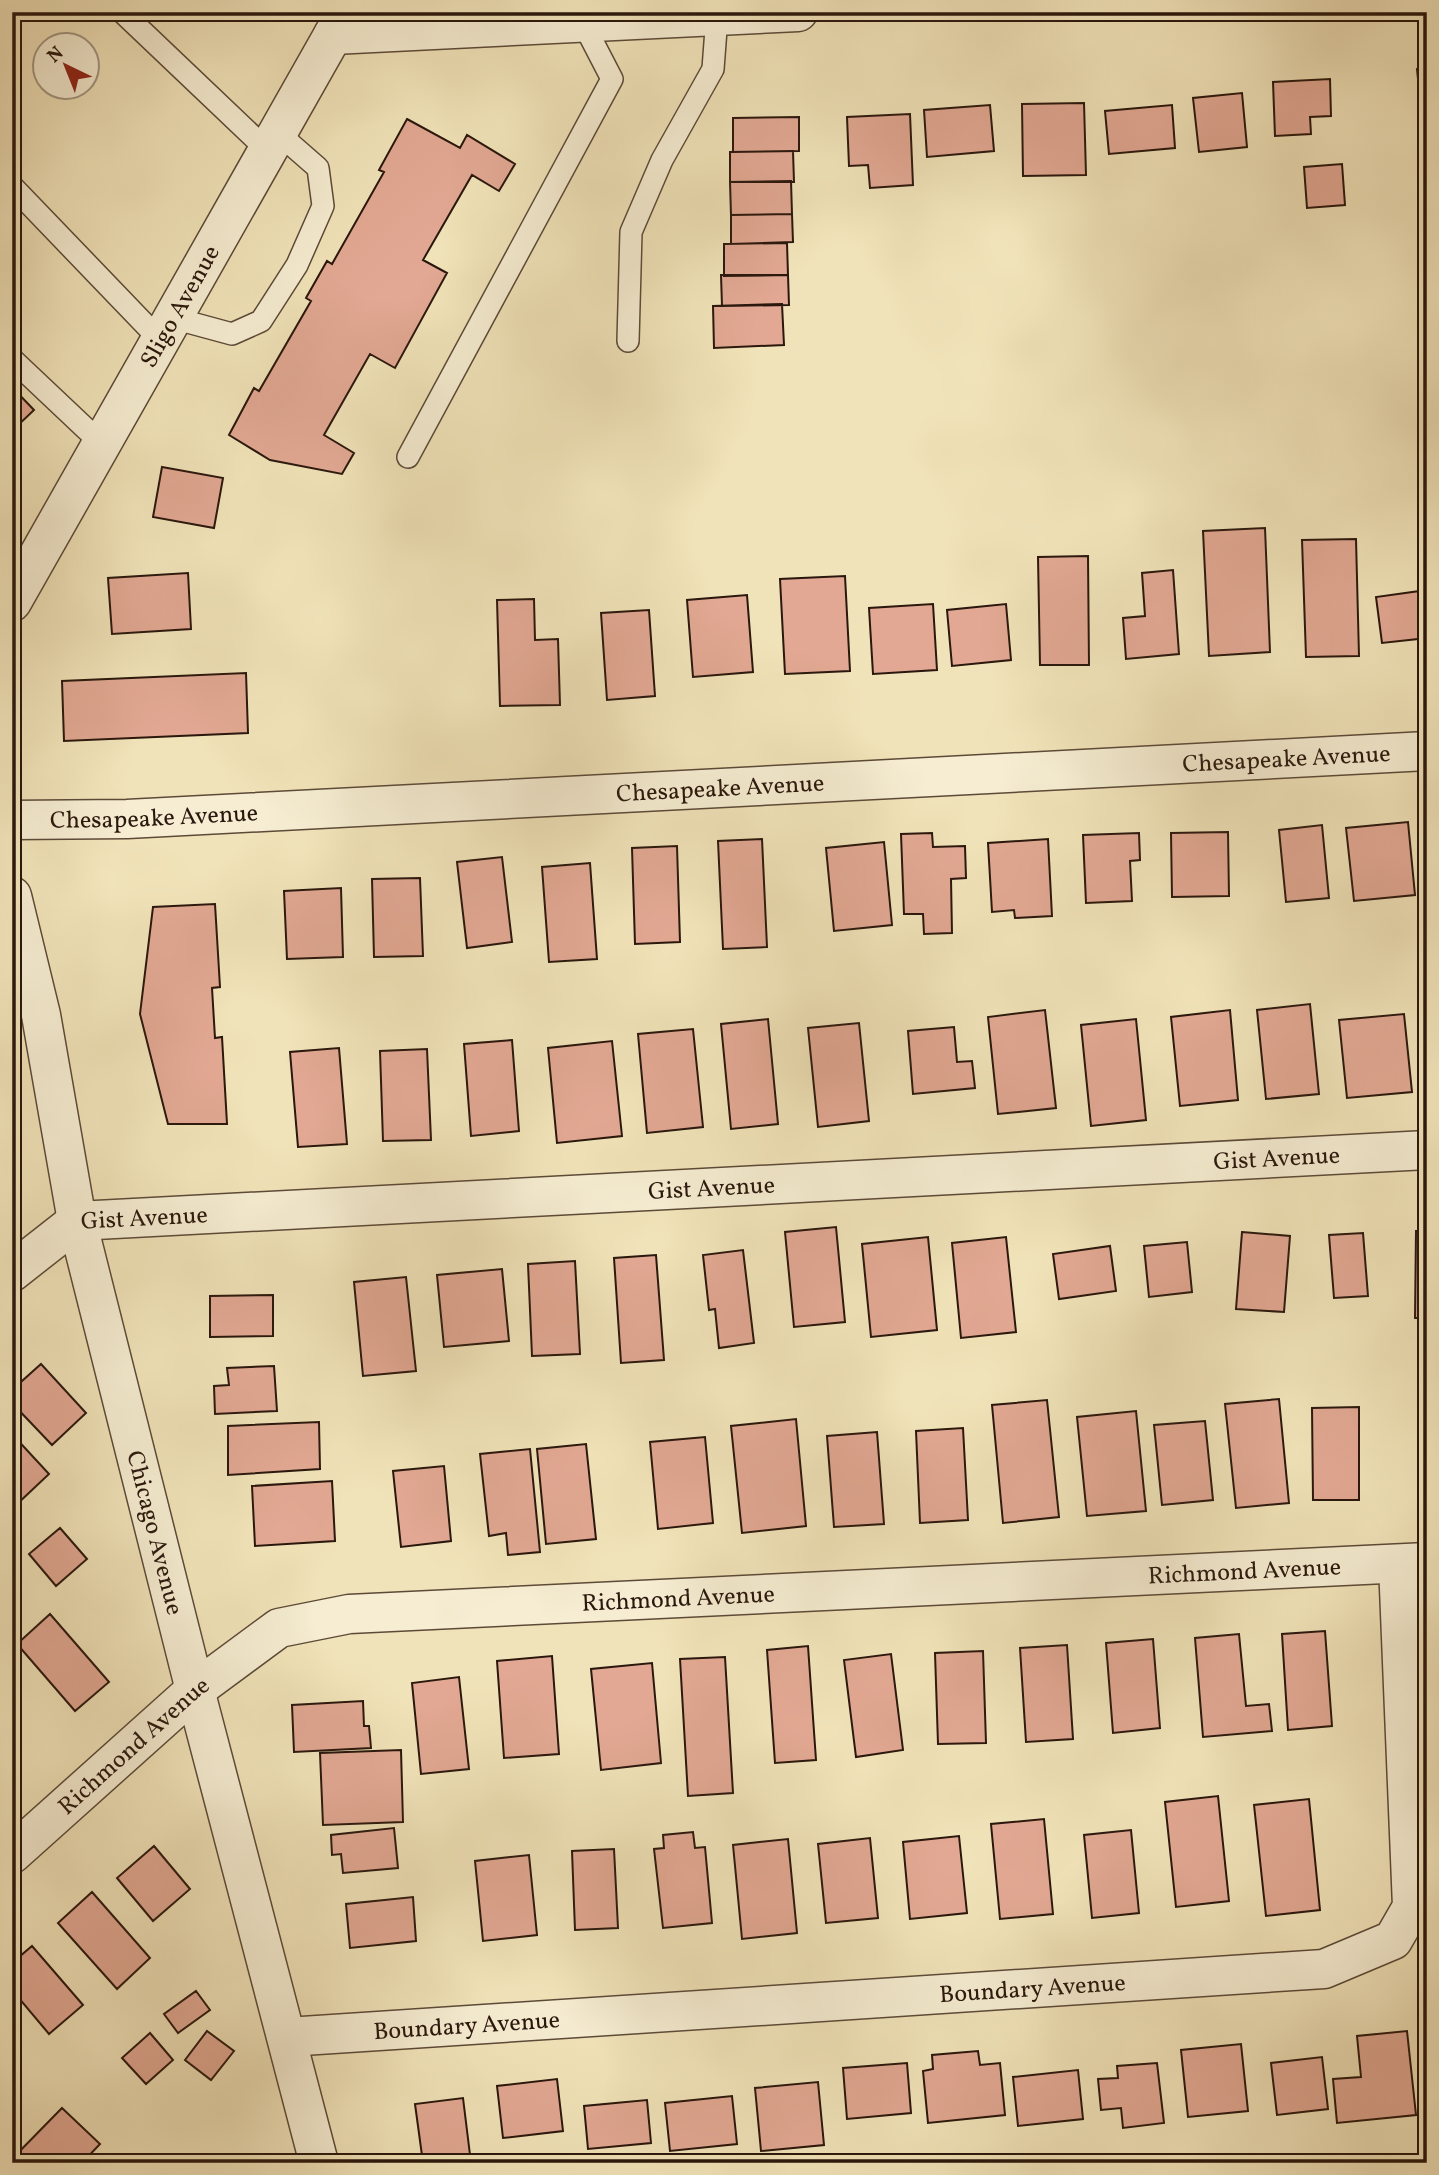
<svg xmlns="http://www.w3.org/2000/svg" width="1439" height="2175" font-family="Vollkorn,serif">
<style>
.building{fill:#e2a893;stroke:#2a170d;stroke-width:2}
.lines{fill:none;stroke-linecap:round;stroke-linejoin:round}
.service-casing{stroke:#5c4a38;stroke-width:24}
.minor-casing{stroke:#5c4a38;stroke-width:41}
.tertiary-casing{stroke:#5c4a38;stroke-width:41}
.service{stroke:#f6edd2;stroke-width:21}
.minor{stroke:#f6edd2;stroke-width:38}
.tertiary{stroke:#f6edd2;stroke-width:38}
.labels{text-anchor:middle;stroke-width:5;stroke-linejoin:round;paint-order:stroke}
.street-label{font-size:24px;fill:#2a170d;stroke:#f6edd2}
</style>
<rect width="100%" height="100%" fill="#f1e3b9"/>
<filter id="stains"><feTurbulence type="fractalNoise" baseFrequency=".00286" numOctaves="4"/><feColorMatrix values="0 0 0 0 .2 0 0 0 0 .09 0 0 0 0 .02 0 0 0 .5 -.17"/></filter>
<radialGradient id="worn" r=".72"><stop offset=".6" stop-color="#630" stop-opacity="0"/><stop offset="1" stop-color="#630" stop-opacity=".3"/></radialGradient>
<path class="building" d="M 1427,67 L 1427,119 L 1422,119 L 1417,69 Z
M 1330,79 L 1331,116 L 1310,117 L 1311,134 L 1275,136 L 1273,82 Z
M 1242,93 L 1247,147 L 1199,152 L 1193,98 Z
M 1084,103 L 1086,175 L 1023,176 L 1022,104 Z
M 990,105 L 994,151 L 927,157 L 924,110 Z
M 1172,105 L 1175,148 L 1109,154 L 1105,111 Z
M 910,114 L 913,185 L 870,188 L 868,165 L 849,166 L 847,117 Z
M 799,117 L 799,151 L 733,152 L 733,118 Z
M 407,119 L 460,148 L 467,135 L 515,164 L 499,191 L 472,175 L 423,260 L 447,273 L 395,368 L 370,354 L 324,435 L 354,453 L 342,474 L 270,460 L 229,435 L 254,388 L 259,391 L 311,301 L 306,298 L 327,261 L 332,264 L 384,172 L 379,170 Z
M 793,151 L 794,182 L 730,182 L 730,152 Z
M 1342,164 L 1345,205 L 1307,208 L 1304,167 Z
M 791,181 L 792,214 L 731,215 L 730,182 Z
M 792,214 L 793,242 L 731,244 L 731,215 Z
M 787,243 L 788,275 L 724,276 L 724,244 Z
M 721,275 L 788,275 L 789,305 L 722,306 Z
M 782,304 L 784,345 L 714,348 L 713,306 Z
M 12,387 L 34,410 L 12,431 Z
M 162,467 L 223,478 L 214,528 L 153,517 Z
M 1265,528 L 1270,652 L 1209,656 L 1203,531 Z
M 1356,539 L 1359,656 L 1306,657 L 1302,540 Z
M 1088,556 L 1089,665 L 1040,665 L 1038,557 Z
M 1173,570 L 1179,654 L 1126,659 L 1123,618 L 1145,616 L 1142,573 Z
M 188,573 L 191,629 L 112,634 L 108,578 Z
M 845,576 L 850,671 L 785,674 L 780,579 Z
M 1427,590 L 1427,638 L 1382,643 L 1376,597 Z
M 747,595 L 753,672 L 693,677 L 687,600 Z
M 534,599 L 535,640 L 558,639 L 560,705 L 500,706 L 497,600 Z
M 933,604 L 937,670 L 873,674 L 869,608 Z
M 1006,604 L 1011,660 L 952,666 L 947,610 Z
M 649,610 L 655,696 L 607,700 L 601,613 Z
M 246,673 L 248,733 L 64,741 L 62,681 Z
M 1408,822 L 1415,895 L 1354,901 L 1346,828 Z
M 1322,825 L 1329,898 L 1286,902 L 1279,830 Z
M 1228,832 L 1229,896 L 1172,897 L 1171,833 Z
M 932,833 L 933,847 L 965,846 L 966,878 L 951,879 L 952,933 L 924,934 L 923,914 L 904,914 L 901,834 Z
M 1139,833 L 1140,860 L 1130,861 L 1132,901 L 1086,903 L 1083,835 Z
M 762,839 L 767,947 L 723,949 L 718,841 Z
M 1048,839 L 1052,916 L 1015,918 L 1014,910 L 992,912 L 988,843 Z
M 884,842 L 892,925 L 834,931 L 826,848 Z
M 677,846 L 680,942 L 635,944 L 632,848 Z
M 502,857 L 512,942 L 467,948 L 457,862 Z
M 590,863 L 597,959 L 549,962 L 542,867 Z
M 420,878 L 423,956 L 374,957 L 372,879 Z
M 341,888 L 343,957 L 287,959 L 284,891 Z
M 215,904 L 220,987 L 212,988 L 215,1038 L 222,1037 L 227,1124 L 168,1124 L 140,1014 L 153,907 Z
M 1310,1004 L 1319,1094 L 1266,1099 L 1257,1010 Z
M 1045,1010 L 1056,1108 L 998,1114 L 988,1017 Z
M 1230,1010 L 1238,1100 L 1180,1106 L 1171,1017 Z
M 1404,1014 L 1412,1092 L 1347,1098 L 1339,1020 Z
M 768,1019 L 778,1124 L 731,1129 L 721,1024 Z
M 1136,1019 L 1146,1120 L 1091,1126 L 1081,1025 Z
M 859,1023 L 869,1121 L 818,1127 L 808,1028 Z
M 954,1027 L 957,1062 L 972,1061 L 975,1088 L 913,1094 L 908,1031 Z
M 693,1029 L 703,1127 L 647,1133 L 638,1034 Z
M 512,1040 L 519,1131 L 471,1136 L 464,1044 Z
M 612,1041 L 622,1136 L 557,1143 L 548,1048 Z
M 339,1048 L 347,1144 L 298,1147 L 290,1052 Z
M 427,1049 L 431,1140 L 383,1141 L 380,1051 Z
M 836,1227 L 845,1322 L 794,1327 L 785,1232 Z
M 1416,1231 L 1427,1231 L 1427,1318 L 1415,1318 Z
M 1242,1232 L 1290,1236 L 1284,1312 L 1236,1309 Z
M 1363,1233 L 1368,1296 L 1334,1298 L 1329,1235 Z
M 928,1237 L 937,1330 L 871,1337 L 862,1244 Z
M 1006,1237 L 1016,1332 L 961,1338 L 952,1243 Z
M 1187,1242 L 1192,1292 L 1149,1297 L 1144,1246 Z
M 1110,1246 L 1116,1291 L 1059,1299 L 1053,1254 Z
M 743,1250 L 754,1343 L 719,1348 L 715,1309 L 709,1310 L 703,1255 Z
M 656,1255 L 664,1360 L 621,1363 L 614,1258 Z
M 575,1261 L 580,1354 L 532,1356 L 528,1264 Z
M 502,1269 L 509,1341 L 444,1347 L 437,1275 Z
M 406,1277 L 416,1371 L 363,1376 L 354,1282 Z
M 273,1295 L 273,1336 L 210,1337 L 210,1296 Z
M 41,1364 L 86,1413 L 52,1445 L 12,1403 L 12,1390 Z
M 274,1366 L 277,1411 L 215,1414 L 214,1386 L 229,1385 L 227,1368 Z
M 1279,1399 L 1289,1503 L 1236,1508 L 1225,1404 Z
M 1047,1400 L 1059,1517 L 1003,1523 L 992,1405 Z
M 1359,1407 L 1359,1500 L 1313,1500 L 1312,1408 Z
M 1136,1411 L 1146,1511 L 1087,1516 L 1077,1417 Z
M 796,1419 L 806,1526 L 742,1533 L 731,1426 Z
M 1205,1421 L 1213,1500 L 1162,1505 L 1154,1425 Z
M 319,1422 L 320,1469 L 228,1475 L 228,1426 Z
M 963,1428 L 968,1520 L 920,1523 L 916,1431 Z
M 877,1432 L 884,1524 L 834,1527 L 827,1436 Z
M 12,1434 L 49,1474 L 15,1506 L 12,1503 Z
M 705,1437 L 713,1523 L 658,1529 L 650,1442 Z
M 586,1444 L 596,1539 L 546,1544 L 537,1449 Z
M 530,1449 L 540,1552 L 508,1555 L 506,1533 L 489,1536 L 480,1454 Z
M 444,1466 L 451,1541 L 401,1547 L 393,1471 Z
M 332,1481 L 335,1541 L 255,1546 L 252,1486 Z
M 60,1528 L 87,1559 L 56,1586 L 29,1554 Z
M 50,1614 L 109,1682 L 75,1711 L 17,1644 Z
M 1325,1631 L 1332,1726 L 1288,1730 L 1282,1634 Z
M 1239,1634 L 1246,1706 L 1269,1704 L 1272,1731 L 1203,1737 L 1195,1638 Z
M 1153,1639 L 1160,1728 L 1113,1733 L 1106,1643 Z
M 1067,1645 L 1073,1739 L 1026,1742 L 1020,1648 Z
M 808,1646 L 816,1760 L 775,1763 L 767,1650 Z
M 983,1651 L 986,1743 L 938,1744 L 935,1653 Z
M 891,1654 L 903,1750 L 856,1757 L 844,1660 Z
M 552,1656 L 559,1754 L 504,1758 L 497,1661 Z
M 725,1657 L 733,1793 L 688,1796 L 680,1659 Z
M 652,1663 L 661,1763 L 601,1770 L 591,1669 Z
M 459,1677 L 469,1769 L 421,1774 L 412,1683 Z
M 363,1701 L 364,1726 L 369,1726 L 371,1748 L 294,1752 L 292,1705 Z
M 401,1750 L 403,1822 L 323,1825 L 320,1753 Z
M 1218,1796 L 1229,1901 L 1176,1907 L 1165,1802 Z
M 1309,1799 L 1320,1910 L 1266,1916 L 1254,1805 Z
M 1044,1819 L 1053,1914 L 1000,1919 L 991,1824 Z
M 394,1828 L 398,1868 L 343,1873 L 341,1854 L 332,1855 L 331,1835 Z
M 1131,1830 L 1139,1913 L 1092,1918 L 1084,1835 Z
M 693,1832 L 695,1848 L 705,1847 L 712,1923 L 663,1928 L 654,1849 L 664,1848 L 663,1835 Z
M 959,1836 L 967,1913 L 910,1919 L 903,1842 Z
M 870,1838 L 878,1918 L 826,1923 L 818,1844 Z
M 788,1839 L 797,1933 L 742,1939 L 733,1845 Z
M 154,1846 L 190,1889 L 153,1921 L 117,1878 Z
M 614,1849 L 618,1928 L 575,1930 L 572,1851 Z
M 529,1855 L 537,1935 L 483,1941 L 475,1861 Z
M 92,1892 L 150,1958 L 117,1989 L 58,1923 Z
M 413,1897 L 416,1941 L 350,1948 L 346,1904 Z
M 32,1946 L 83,2005 L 49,2034 L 12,1990 L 12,1963 Z
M 196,1991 L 210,2010 L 178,2033 L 164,2014 Z
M 207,2031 L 234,2051 L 211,2080 L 185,2060 Z
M 1407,2031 L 1416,2115 L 1337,2123 L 1333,2079 L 1361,2077 L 1357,2036 Z
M 150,2033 L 173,2060 L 146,2084 L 122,2058 Z
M 1241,2044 L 1248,2111 L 1188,2117 L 1181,2050 Z
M 978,2051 L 980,2065 L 1000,2063 L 1005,2115 L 928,2123 L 923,2071 L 933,2069 L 932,2055 Z
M 1322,2057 L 1328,2109 L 1277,2115 L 1271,2063 Z
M 907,2063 L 911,2113 L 847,2119 L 843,2068 Z
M 1157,2063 L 1164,2123 L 1123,2128 L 1121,2108 L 1101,2110 L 1098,2079 L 1118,2078 L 1117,2066 Z
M 1078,2070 L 1083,2119 L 1018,2126 L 1013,2077 Z
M 557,2079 L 563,2131 L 503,2138 L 497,2086 Z
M 818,2082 L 824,2145 L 761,2151 L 755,2088 Z
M 732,2096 L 737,2144 L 670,2151 L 665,2103 Z
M 463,2098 L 471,2163 L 423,2163 L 415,2104 Z
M 647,2100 L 651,2143 L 588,2149 L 584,2106 Z
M 62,2108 L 100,2144 L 82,2163 L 12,2163 L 12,2159 Z"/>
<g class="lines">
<g class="service-casing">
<path id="service" d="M 122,12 L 267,150
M 12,186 L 160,340
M 173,318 L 232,334 L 261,321 L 297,265 L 323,206 L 318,168 L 278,133
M 628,341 L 631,232 L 662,160 L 713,69 L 717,16
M 12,359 L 102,444
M 408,457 L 612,79 L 583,23"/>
</g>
<g class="minor-casing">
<g id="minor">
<path d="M 333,35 L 798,12"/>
<path id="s1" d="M 12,820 L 127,819 L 1427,751"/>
<path id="s2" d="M 12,896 L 41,1015 L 77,1221 L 195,1690 L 319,2163"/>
<path id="s3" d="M 12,1272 L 77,1221 L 1427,1150"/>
<path id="s4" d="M 12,1854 L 195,1690 L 279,1628 L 349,1614 L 1427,1562"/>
<path id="s5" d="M 287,2037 L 1324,1969 L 1393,1940 L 1412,1907 L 1398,1564"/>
</g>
</g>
<g class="tertiary-casing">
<g id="tertiary">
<path id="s6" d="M 12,602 L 346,12"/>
</g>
</g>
<use href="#service" class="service"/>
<use href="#minor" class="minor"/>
<use href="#tertiary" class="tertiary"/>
</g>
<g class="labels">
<g class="street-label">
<text dy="8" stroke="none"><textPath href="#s6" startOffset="340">Sligo Avenue</textPath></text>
<text dy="8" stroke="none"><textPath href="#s1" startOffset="1276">Chesapeake Avenue</textPath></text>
<text dy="8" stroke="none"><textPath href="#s1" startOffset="709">Chesapeake Avenue</textPath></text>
<text dy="8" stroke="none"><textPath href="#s1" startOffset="142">Chesapeake Avenue</textPath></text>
<text dy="8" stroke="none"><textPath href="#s3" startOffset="1284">Gist Avenue</textPath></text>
<text dy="8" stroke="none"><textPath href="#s3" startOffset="718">Gist Avenue</textPath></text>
<text dy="8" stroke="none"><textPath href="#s3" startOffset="150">Gist Avenue</textPath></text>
<text dy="8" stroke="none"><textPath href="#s2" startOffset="653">Chicago Avenue</textPath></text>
<text dy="8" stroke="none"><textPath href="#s4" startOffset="1318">Richmond Avenue</textPath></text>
<text dy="8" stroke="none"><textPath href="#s4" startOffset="751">Richmond Avenue</textPath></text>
<text dy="8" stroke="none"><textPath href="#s4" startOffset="163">Richmond Avenue</textPath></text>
<text dy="8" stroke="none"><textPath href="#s5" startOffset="747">Boundary Avenue</textPath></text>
<text dy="8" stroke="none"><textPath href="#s5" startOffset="180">Boundary Avenue</textPath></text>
</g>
</g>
<rect width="1439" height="2175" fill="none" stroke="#f1e3b9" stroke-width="42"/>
<rect x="14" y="14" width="1411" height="2147" fill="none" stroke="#2a170d" stroke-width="3.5"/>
<rect x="21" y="21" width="1397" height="2133" fill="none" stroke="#2a170d" stroke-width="2"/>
<g transform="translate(66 66) rotate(317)"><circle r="33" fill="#f6edd2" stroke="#a49783" stroke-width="2"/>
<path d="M0-5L12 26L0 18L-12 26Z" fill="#8f2418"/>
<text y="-10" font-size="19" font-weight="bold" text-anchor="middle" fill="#2a170d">N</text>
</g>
<rect width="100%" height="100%" filter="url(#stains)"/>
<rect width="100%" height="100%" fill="url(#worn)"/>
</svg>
